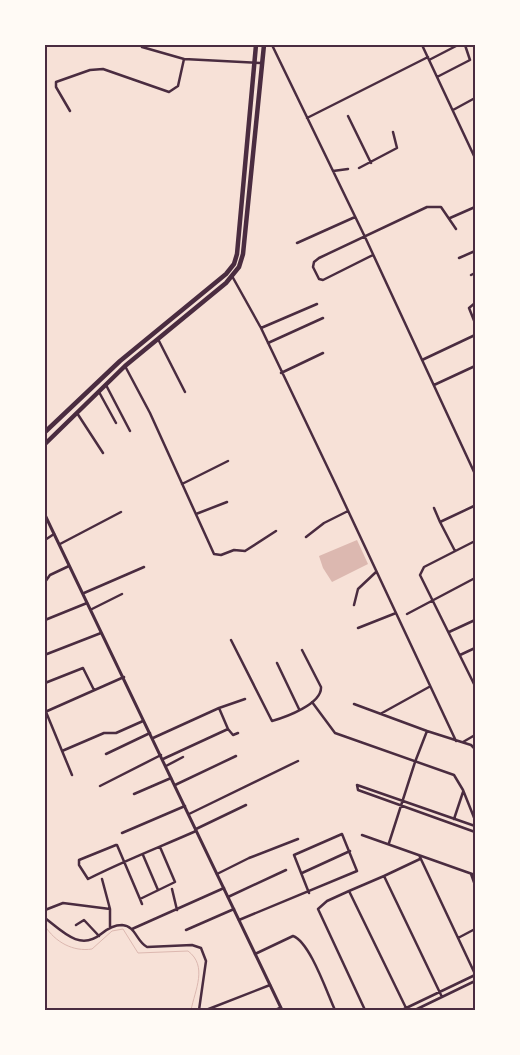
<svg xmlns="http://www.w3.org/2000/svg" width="520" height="1055" font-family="'Archivo Narrow',sans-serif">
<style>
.water{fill:#dcb8b0}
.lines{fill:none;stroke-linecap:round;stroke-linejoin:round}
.stream{stroke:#dcb8b0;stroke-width:1}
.minor{stroke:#4a2c40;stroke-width:2.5}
.tertiary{stroke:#4a2c40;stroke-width:3}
.primary{stroke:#4a2c40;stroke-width:4.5}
.neatline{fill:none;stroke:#4a2c40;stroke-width:2}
</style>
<rect width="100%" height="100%" fill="#f7e1d7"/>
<path class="water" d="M 357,540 L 368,564 L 332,582 L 323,568 L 319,556 Z"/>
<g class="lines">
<path class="stream" d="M 45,926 C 55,942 73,952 92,949 L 112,931 L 123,929 L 138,953 L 188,951 C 208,966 195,990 191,1010"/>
<path class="minor" d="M 272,45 L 365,237 L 475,474
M 422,45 L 475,158
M 142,47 L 184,59
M 429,60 L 458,45
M 437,77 L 470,60 L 465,45
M 453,110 L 475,98
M 70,111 L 56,87 L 56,82 L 90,70 L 103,69 L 169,92 L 178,86 L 184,59 L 261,63
M 348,116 L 371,163
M 307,118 L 428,57
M 359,168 L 397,148 L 393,132
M 333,171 L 348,169
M 450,218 L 475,207
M 297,243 L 355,217
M 373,255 L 323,280 L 319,279 L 313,267 L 314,262 L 319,258 L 427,207 L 441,207 L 456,229
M 459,258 L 475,251
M 471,275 L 475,273
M 232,276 L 261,328 L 336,485 L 456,741
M 475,303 L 469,308 L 475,323
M 261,328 L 317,304
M 158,339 L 185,392
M 268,343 L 323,318
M 422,360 L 475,335
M 125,366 L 150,413 L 214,554 L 221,555 L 234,550 L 245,551 L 276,531
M 281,373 L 323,353
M 106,385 L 130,431
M 434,385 L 475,366
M 99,392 L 116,423
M 77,413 L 103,453
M 182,484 L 228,461
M 434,508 L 440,522
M 196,514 L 227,502
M 306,537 L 324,523 L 348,511
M 45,540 L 54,534
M 475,541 L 424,567 L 420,575 L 475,686
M 60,544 L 121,512
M 455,551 L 440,522 L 474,506
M 45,582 L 50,575 L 69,566
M 84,593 L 144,567
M 354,605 L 358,589 L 376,572
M 92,609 L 122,594
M 407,614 L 475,578
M 45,620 L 87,603
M 358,628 L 396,613
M 449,632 L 475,620
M 231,640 L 272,721 C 286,717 322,704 321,687 L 302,650
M 47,654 L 101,633
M 460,655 L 475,648
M 277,663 L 299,709
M 45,683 L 83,668 L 94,690
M 312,702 L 335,733 L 454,775 L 463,790 L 475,820
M 354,704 L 427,731 L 471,745 L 475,749
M 45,712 L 124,677
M 46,712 L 72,775
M 382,713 L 429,687
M 228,729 L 233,735 L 238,733
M 153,738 L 219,708
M 463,742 L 475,735
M 62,751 L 104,733 L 116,733 L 143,721
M 106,754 L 150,733
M 163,759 L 228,729 L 219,708 L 245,699
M 166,766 L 183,757
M 175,785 L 236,756
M 100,786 L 161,755
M 134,794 L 171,778
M 189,814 L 298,761
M 454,819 L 463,792
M 475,826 L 357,785 L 358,790 L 475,832
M 196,829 L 246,805
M 122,833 L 185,806
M 362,835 L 475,875
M 389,843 L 415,762 L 427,731
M 143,855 L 158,890
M 419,855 L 475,974
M 420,859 L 384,876 L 442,997
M 302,873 L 350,851
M 217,874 L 249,858 L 298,839
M 471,874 L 475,885
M 384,876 L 349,891 L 407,1010
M 102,879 L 110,909 L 110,927
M 172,889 L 177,910
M 349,891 L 327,901 L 318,909 L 365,1010
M 228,897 L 286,870
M 140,899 L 175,882 L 160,847
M 142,904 L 140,899 L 117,845 L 116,845 L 79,860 L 79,865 L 88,879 C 123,861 160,847 196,831
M 45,910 L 63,903 L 110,909
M 45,918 C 63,932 80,951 101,934 C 107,929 113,925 122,925 C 136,926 136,941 147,947 L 192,945 L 201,948 L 206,961 L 199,1010
M 239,920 L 357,871 L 342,834 L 294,855 L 309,893
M 76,925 L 84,920 L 99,936
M 132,929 L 224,888
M 186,930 L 234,909
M 458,938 L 475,929
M 255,954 L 293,936 C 310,942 327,993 335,1010
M 206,1010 L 270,985
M 275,1010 L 280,1008
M 402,1010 L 475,975
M 415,1010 L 475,981"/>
<path class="tertiary" d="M 45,515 L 282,1010"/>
<path class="primary" d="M 45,432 L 120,361 L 226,274 L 234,264 L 237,254 L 256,45
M 45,444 L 125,366 L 226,283 L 239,267 L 243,254 L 264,45"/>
</g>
<rect width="520" height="1055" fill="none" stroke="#fffaf5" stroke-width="92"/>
<rect x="46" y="46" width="428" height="963" class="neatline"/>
</svg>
